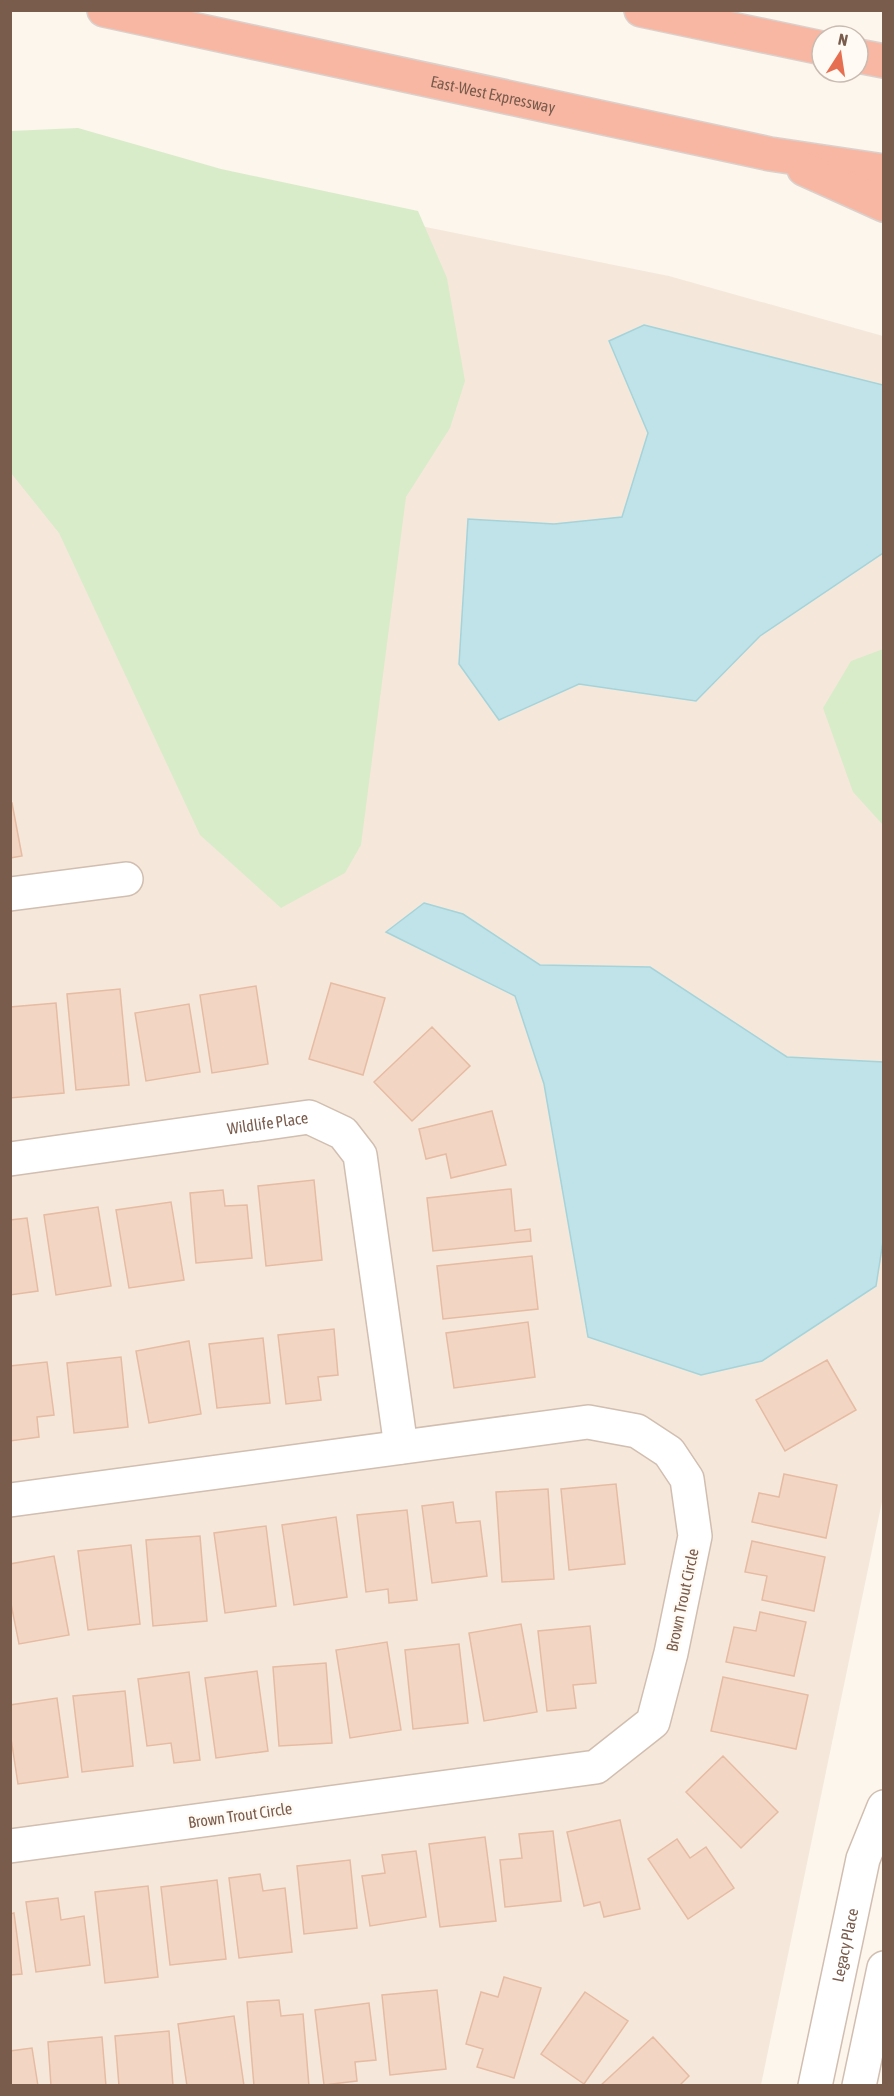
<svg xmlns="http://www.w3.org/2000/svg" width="894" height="2096" font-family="'Asap Condensed',sans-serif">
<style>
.residential{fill:#f5e8da}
.green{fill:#d8ecc9}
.water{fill:#bfe3e8;stroke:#a5d3da;stroke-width:1.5}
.building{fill:#f3d5c3;stroke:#e6bba3;stroke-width:1.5}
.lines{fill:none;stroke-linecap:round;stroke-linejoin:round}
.minor-casing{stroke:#d1beb0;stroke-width:36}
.highway-casing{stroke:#dad1cd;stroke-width:36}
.minor{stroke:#fff;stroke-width:33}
.highway{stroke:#f7b7a3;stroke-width:33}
.labels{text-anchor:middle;stroke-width:4.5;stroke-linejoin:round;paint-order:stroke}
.street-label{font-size:16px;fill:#7a5c4d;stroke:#fffaf3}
</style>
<rect width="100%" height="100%" fill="#fdf6ec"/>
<path class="residential" d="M 10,146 L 22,146 L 669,276 L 883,336 L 883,1497 L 761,2085 L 11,2085 Z"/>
<path class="green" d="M 78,128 L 221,169 L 418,211 L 447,278 L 465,381 L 450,428 L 406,497 L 361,845 L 345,873 L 281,908 L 200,835 L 59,533 L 11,473 L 11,131 Z
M 883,649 L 884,649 L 883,825 L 853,792 L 823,708 L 851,661 Z"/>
<path class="water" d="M 644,325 L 883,385 L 883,553 L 760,636 L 696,701 L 579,684 L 499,720 L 459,664 L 468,519 L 554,524 L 622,517 L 648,433 L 609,341 Z
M 424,903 L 463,914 L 540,965 L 650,967 L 787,1057 L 883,1062 L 884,1235 L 876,1286 L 762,1361 L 701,1375 L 588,1337 L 544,1084 L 515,996 L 386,932 Z"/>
<path class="building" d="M 12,803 L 22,856 L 10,858 L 10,804 Z
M 331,983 L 385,998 L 363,1075 L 309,1059 Z
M 256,986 L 268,1064 L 212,1073 L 200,995 Z
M 120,989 L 129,1085 L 76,1090 L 67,994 Z
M 56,1003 L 64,1093 L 10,1098 L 10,1007 Z
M 189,1004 L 200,1072 L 146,1081 L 135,1013 Z
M 432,1027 L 470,1066 L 412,1121 L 374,1082 Z
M 492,1111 L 506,1165 L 451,1178 L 446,1154 L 426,1159 L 419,1129 Z
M 314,1180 L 322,1260 L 266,1266 L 258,1186 Z
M 511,1189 L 515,1231 L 530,1229 L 531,1241 L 433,1251 L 427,1198 Z
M 223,1190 L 225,1206 L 247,1205 L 252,1258 L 196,1263 L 190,1193 Z
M 171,1202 L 184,1280 L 129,1288 L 116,1210 Z
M 98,1207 L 111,1286 L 56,1295 L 44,1215 Z
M 27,1218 L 38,1291 L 10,1295 L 10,1220 Z
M 532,1256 L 538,1309 L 443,1319 L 437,1266 Z
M 528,1322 L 535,1377 L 454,1388 L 446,1333 Z
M 334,1329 L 338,1375 L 318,1377 L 321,1400 L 286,1404 L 278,1335 Z
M 263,1338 L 270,1403 L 217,1408 L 209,1344 Z
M 189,1341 L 201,1414 L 149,1423 L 136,1351 Z
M 121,1357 L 128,1427 L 74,1433 L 67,1363 Z
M 827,1360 L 856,1410 L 785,1451 L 756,1400 Z
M 47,1362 L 54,1415 L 37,1417 L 39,1437 L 10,1441 L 10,1366 Z
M 784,1474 L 837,1485 L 826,1538 L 752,1522 L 759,1493 L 779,1497 Z
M 616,1484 L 625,1564 L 569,1570 L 561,1489 Z
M 548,1489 L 554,1579 L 502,1582 L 496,1492 Z
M 453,1502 L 456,1523 L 480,1521 L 487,1576 L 432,1583 L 422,1506 Z
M 407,1510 L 417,1600 L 389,1603 L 388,1589 L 366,1592 L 357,1515 Z
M 336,1517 L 347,1597 L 294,1605 L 282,1525 Z
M 266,1526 L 276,1606 L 225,1613 L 214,1533 Z
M 200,1536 L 207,1621 L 153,1626 L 146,1540 Z
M 752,1541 L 825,1557 L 814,1611 L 762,1600 L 767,1576 L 745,1572 Z
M 131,1545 L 140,1624 L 88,1630 L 78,1551 Z
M 54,1556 L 69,1635 L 19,1644 L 10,1599 L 10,1564 Z
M 760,1612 L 806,1622 L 794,1676 L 726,1662 L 734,1627 L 756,1631 Z
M 521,1624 L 537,1712 L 484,1721 L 469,1633 Z
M 590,1626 L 596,1683 L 573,1685 L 576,1708 L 547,1711 L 538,1631 Z
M 387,1642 L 401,1730 L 350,1738 L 336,1650 Z
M 459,1644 L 468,1723 L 413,1729 L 405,1650 Z
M 326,1663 L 332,1743 L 279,1746 L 273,1667 Z
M 257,1671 L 268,1751 L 216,1758 L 205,1678 Z
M 189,1672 L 200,1760 L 174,1763 L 171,1743 L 147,1746 L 138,1679 Z
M 723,1677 L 808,1695 L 796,1749 L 711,1731 Z
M 125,1691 L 133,1766 L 82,1772 L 73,1696 Z
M 57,1698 L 68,1777 L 18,1784 L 10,1732 L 10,1705 Z
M 723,1756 L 778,1812 L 741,1848 L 686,1792 Z
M 620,1820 L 640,1909 L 604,1917 L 600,1902 L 584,1906 L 567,1832 Z
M 553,1831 L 561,1901 L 505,1907 L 500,1860 L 522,1858 L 519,1834 Z
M 485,1837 L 496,1921 L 440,1927 L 429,1844 Z
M 677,1839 L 690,1858 L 706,1847 L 734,1888 L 688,1919 L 648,1859 Z
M 416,1851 L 426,1917 L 370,1926 L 362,1876 L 385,1873 L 382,1855 Z
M 350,1860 L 357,1928 L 304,1934 L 297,1866 Z
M 260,1874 L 263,1891 L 285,1888 L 292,1952 L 239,1958 L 229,1878 Z
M 217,1880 L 226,1959 L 170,1965 L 161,1887 Z
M 148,1886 L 158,1977 L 105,1983 L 95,1892 Z
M 58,1898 L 61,1920 L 84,1916 L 90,1965 L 36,1972 L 26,1902 Z
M 14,1913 L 22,1974 L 10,1975 L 10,1914 Z
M 504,1977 L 541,1988 L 514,2078 L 477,2067 L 483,2049 L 466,2044 L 481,1992 L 498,1997 Z
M 437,1990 L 446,2069 L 390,2075 L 382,1995 Z
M 585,1992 L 628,2021 L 584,2084 L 541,2054 Z
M 279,2000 L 281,2016 L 303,2014 L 309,2086 L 254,2086 L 247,2002 Z
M 369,2003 L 376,2060 L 355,2062 L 357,2081 L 324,2085 L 315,2010 Z
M 234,2016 L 244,2086 L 187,2086 L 178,2024 Z
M 169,2031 L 173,2086 L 119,2086 L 115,2036 Z
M 102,2037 L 106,2086 L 51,2086 L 48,2042 Z
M 653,2037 L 689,2076 L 679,2086 L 600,2086 Z
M 32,2048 L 38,2086 L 10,2086 L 10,2051 Z"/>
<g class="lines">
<g class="minor-casing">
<g id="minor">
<path d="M 10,894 L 126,879"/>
<path id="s1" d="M 10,1159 L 309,1117 L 343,1133 L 360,1155 L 401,1447"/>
<path d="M 10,1500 L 588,1422 L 637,1431 L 669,1452 L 687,1479 L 695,1536 L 671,1653 L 653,1722 L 596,1767 L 10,1846"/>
<path id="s2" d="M 815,2086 L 863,1859 L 884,1807"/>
<path d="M 859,2086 L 884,1968"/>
</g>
</g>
<g class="highway-casing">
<g id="highway">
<path id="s3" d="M 104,10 L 770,154 L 884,171"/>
<path d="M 641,10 L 822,48"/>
<path d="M 858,56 L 884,61"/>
<path d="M 804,169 L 884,205"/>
</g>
</g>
<use href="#minor" class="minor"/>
<use href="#highway" class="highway"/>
</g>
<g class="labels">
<g class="street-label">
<text dy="6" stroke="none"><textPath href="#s3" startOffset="398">East-West Expressway</textPath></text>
<text dy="6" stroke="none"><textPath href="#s1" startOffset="260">Wildlife Place</textPath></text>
<text transform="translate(682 1600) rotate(-78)" y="6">Brown Trout Circle</text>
<text transform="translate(240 1815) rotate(-8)" y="6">Brown Trout Circle</text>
<text dy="6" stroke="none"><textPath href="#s2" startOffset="144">Legacy Place</textPath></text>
</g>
</g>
<rect width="894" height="2096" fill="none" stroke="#7a5c4d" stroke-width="24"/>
<g transform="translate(840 54) rotate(12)"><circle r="28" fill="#fffaf3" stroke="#cabbb1" stroke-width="1.5"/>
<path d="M0-4.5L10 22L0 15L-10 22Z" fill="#e76f51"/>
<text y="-9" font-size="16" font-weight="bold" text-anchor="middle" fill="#7a5c4d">N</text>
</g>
</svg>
